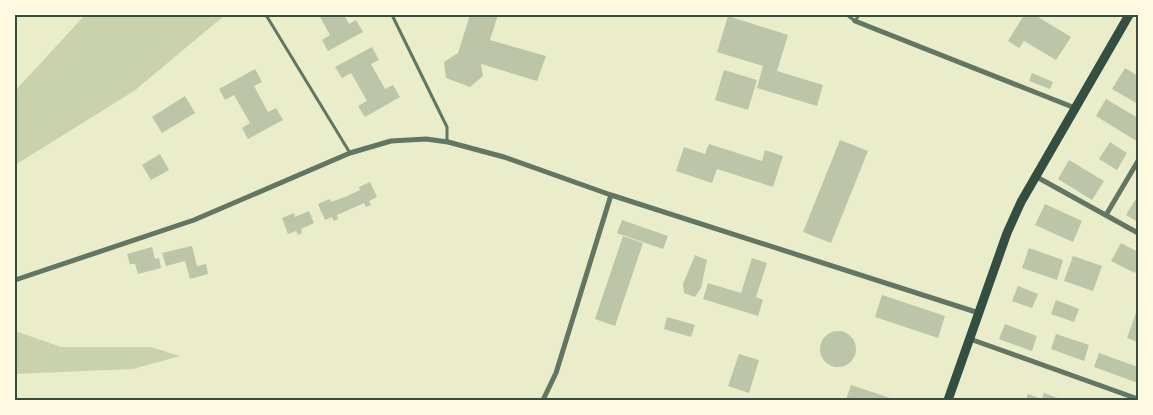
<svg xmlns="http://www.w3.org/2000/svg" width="1153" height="415" font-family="'PT Sans Narrow',sans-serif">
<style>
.green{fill:#cad2ad}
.building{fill:#bcc5a7}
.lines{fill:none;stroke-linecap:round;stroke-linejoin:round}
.service{stroke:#617663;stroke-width:3}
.minor{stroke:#617663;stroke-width:5}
.secondary{stroke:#344e41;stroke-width:9}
.neatline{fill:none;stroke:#344e41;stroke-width:2}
</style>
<rect width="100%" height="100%" fill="#e9edc9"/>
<path class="green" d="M 85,15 L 225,15 L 134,91 L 15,165 L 15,91 Z
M 15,331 L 61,347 L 151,347 L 180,356 L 133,369 L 15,374 Z"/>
<path class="building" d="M 319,15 L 344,15 L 349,24 L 356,20 L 363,32 L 328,51 L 322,40 L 330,35 Z
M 470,15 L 498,15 L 490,40 L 546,56 L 537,81 L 481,64 L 483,76 L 470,87 L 446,78 L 444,62 L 458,53 Z
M 1024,15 L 1039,15 L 1038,17 L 1071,37 L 1056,60 L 1024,41 L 1019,48 L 1008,41 Z
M 728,16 L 788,35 L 777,71 L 823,85 L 817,106 L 757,88 L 763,66 L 717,52 Z
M 372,47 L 379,60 L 371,64 L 385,89 L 393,85 L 400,97 L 365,117 L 358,106 L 367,101 L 351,73 L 342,78 L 335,67 Z
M 1125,68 L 1138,76 L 1138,104 L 1112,89 Z
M 255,69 L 262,82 L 254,86 L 268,112 L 276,108 L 283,120 L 248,139 L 242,128 L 250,123 L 234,95 L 225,100 L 219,89 Z
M 724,70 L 757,80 L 748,110 L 715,100 Z
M 1032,73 L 1053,82 L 1050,89 L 1029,81 Z
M 185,96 L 195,113 L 162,133 L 152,117 Z
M 1106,99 L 1138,118 L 1138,142 L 1096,116 Z
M 840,140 L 868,151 L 831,243 L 803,232 Z
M 1110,142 L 1127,153 L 1117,170 L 1099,159 Z
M 709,144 L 762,161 L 765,150 L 783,156 L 773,187 L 717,169 L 712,183 L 676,171 L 684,147 L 705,154 Z
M 160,154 L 169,170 L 151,180 L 142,165 Z
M 1069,160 L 1104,181 L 1092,200 L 1058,179 Z
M 370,182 L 377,197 L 369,201 L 371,205 L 366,207 L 364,203 L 337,215 L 338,219 L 334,221 L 332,217 L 325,220 L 318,204 L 330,199 L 331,202 L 345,197 L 360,190 L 359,187 Z
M 1135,200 L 1138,201 L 1138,222 L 1126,215 Z
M 1045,204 L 1082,221 L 1073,242 L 1035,225 Z
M 309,211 L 314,223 L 301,229 L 302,233 L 298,235 L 296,231 L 288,234 L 282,218 L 294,213 L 295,217 Z
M 622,220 L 668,236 L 663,249 L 617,233 Z
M 623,236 L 643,243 L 615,326 L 595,319 Z
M 1121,243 L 1138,252 L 1138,267 L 1135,273 L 1111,261 Z
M 192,246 L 197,266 L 206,264 L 208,274 L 190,279 L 185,261 L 166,266 L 162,253 Z
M 152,247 L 155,259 L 159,258 L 161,268 L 138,274 L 135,264 L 130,264 L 127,254 Z
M 1029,248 L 1063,260 L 1057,280 L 1022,268 Z
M 695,255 L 707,260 L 701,288 L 695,297 L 684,293 L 683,284 Z
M 1073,256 L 1102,266 L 1093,291 L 1064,281 Z
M 752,258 L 767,263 L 756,297 L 763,300 L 758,316 L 703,299 L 708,283 L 741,293 Z
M 1018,286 L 1038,294 L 1032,308 L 1012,301 Z
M 882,295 L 945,316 L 938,338 L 875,317 Z
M 1056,300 L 1079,309 L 1074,322 L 1051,314 Z
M 1138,307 L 1138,342 L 1127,338 Z
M 667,317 L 695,325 L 691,337 L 664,329 Z
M 1005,324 L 1037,336 L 1032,351 L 999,339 Z
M820 349a18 18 0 1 1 36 0a18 18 0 1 1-36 0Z
M 1056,334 L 1089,345 L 1084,361 L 1051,349 Z
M 1099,353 L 1138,367 L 1138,383 L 1094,367 Z
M 739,354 L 759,360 L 749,393 L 728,386 Z
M 851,385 L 896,400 L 846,400 Z
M 1044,393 L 1058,398 L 1058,400 L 1026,400 L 1028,394 L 1042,399 Z"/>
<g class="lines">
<path class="service" d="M 266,15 L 350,153
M 392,15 L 447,127 L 447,141
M 847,15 L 855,21 L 859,15"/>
<path class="minor" d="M 855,21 L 1075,108
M 1035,176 L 1138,233
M 1106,215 L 1138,161
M 15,280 L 194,220 L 350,153 L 391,141 L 426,139 L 448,142 L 504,157 L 611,195 L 979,313
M 970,339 L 1138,399
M 543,400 L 556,373 L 611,195"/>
<path class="secondary" d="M 948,400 L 1007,233 L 1021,202 L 1129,15"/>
</g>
<rect width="1153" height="415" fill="none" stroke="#fefae0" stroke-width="32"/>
<rect x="16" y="16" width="1121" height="383" class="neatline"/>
</svg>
